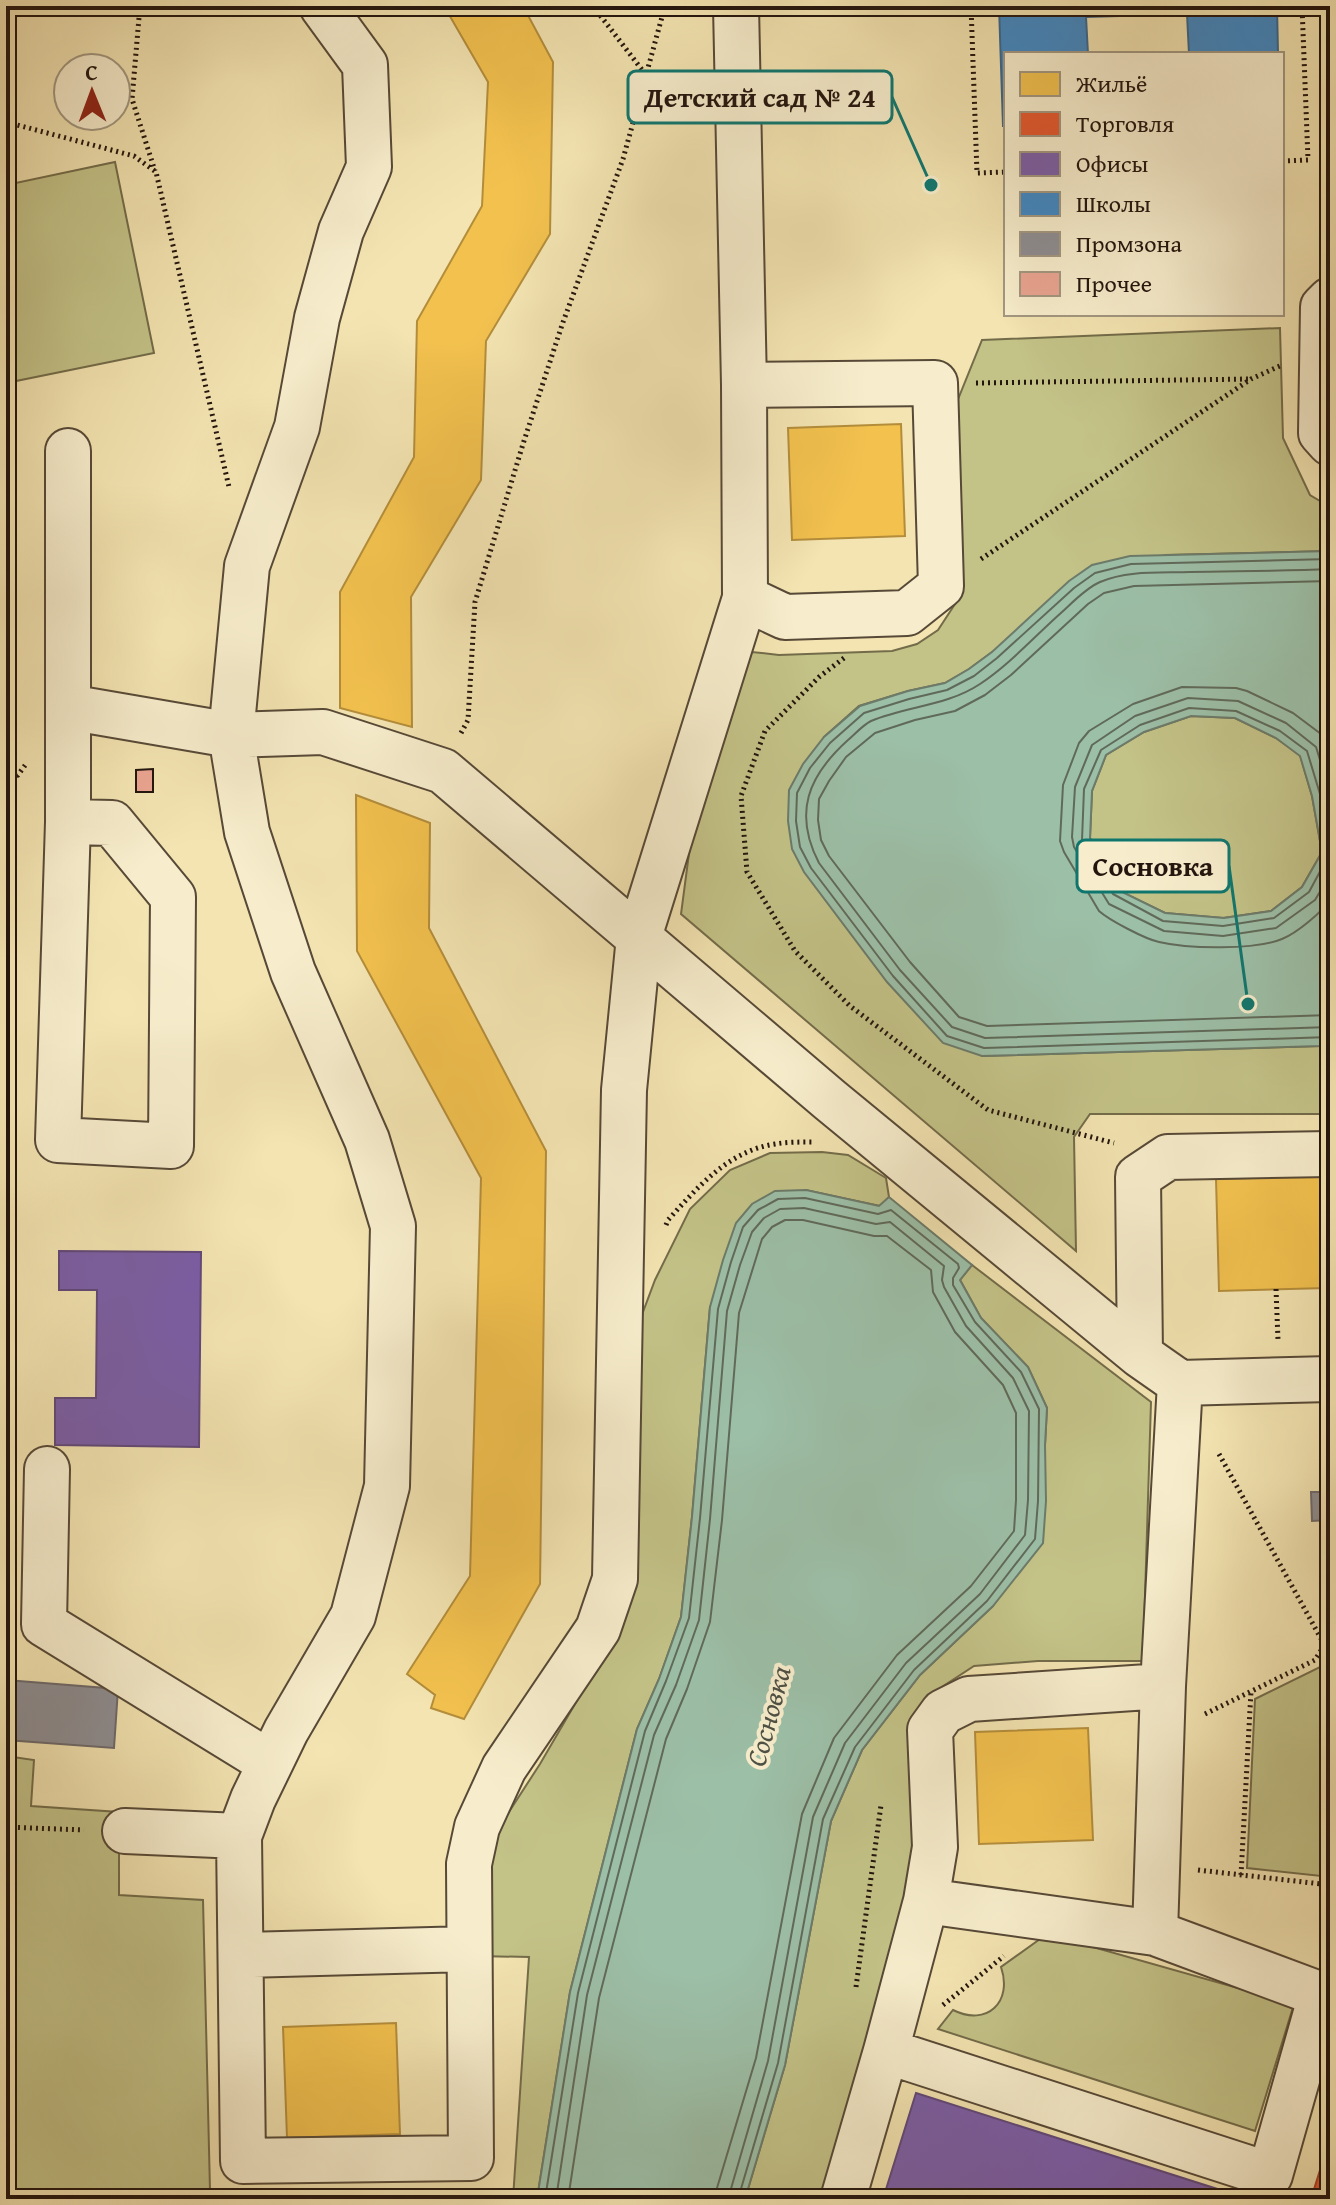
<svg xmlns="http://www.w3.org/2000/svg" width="1336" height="2205" font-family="'Gentium Book Plus',serif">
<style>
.green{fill:#c3c287;stroke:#736c4a;stroke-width:2}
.water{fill:#9cbfa7;stroke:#6c7b6a;stroke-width:2;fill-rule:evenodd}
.homes{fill:#f2c14e;stroke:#b48d3b;stroke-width:2}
.shops{fill:#e4572e;stroke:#aa4324;stroke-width:2}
.offices{fill:#7b5ea7;stroke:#614879;stroke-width:2}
.schools{fill:#3f88c5;stroke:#37668e;stroke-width:2}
.industry{fill:#8d8d92;stroke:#6d696a;stroke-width:2}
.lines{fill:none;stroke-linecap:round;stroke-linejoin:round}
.shore{stroke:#606a5a;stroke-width:2}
.building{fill:#eaa491;stroke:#23150e;stroke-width:2}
.minor-casing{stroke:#574937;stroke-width:48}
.path{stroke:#23150e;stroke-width:5;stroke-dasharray:2 4;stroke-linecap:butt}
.minor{stroke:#f7edcc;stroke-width:44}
.labels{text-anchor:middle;stroke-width:8;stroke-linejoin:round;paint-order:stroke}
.water-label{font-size:28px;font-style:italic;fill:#4d5044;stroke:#f7edcc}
.leader{fill:none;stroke:#0f766e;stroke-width:3}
.callout-dot{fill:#0f766e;stroke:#f7edcc;stroke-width:3}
.callout{fill:#f7edcc;stroke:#0f766e;stroke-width:3}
.callout-label{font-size:28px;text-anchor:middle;font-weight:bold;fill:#23150e}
</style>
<rect width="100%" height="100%" fill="#f3e4b1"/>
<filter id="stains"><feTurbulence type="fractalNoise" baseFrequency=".0025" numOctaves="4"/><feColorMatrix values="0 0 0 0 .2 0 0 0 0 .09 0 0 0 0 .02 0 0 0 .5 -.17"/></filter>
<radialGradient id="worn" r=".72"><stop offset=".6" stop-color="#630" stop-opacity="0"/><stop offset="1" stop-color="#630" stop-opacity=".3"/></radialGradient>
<path class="green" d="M 115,162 L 154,353 L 16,381 L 6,330 L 6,185 Z
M 1280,328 L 1283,438 L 1310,495 L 1330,507 L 1330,551 L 1165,555 L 992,652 L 969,669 L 945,683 L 908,691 L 859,706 L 824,737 L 982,1056 L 1321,1046 L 1330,1044 L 1330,1114 L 1090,1114 L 1074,1137 L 1076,1251 L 681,914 L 700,770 L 735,672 L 752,652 L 779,655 L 892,651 L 917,644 L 938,630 L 957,601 L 958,465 L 944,434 L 982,340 Z
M 1191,716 L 1235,718 L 1276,738 L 1300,755 L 1312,796 L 1322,852 L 1302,887 L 1271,911 L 1223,918 L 1165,913 L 1120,891 L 1090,838 L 1092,791 L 1106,755 L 1144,732 Z
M 822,1152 L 848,1155 L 886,1178 L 889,1197 L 880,1206 L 806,1190 L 710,1307 L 692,1517 L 681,1617 L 659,1679 L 637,1729 L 570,1992 L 537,2199 L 513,2199 L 529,1957 L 478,1956 L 494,1835 L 540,1764 L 596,1668 L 640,1320 L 655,1280 L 690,1209 L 730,1170 L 770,1153 Z
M 972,1265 L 1151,1402 L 1143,1661 L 1038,1661 L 974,1666 L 942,1687 L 926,1713 L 920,1845 L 822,2199 L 745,2199 L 785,2065 L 831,1821 L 862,1750 L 920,1675 L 993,1606 L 1045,1445 L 1047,1408 L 1028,1367 L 981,1318 L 960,1280 Z
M 1326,1664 L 1330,1672 L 1330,1836 L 1321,1876 L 1247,1868 L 1255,1699 Z
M 6,1756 L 34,1760 L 31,1806 L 119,1812 L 119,1895 L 203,1900 L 210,2190 L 321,2191 L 331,2199 L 6,2199 Z
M 1047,1934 L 1294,2004 L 1255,2131 L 938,2029 L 953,2010 C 987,2027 1013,2002 1001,1967 Z"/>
<path class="water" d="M 1330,551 L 1330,1044 L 1321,1046 L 982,1056 L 943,1043 L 887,982 L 804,872 L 792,849 L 788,821 L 789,790 L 803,764 L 824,737 L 860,706 L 908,691 L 945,683 L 969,669 L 992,652 L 1069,581 L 1092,565 L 1130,556 ZM 1191,716 L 1235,718 L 1276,738 L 1300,756 L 1312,796 L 1322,852 L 1302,887 L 1271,911 L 1224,918 L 1165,913 L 1120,891 L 1090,838 L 1092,791 L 1106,755 L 1144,732 Z
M 806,1190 L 879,1206 L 889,1197 L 972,1265 L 960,1280 L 981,1318 L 1028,1367 L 1047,1408 L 1045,1445 L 1046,1501 L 1043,1543 L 993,1606 L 920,1675 L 862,1750 L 831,1821 L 785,2065 L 745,2199 L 537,2199 L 570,1992 L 637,1729 L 659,1679 L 681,1617 L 692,1517 L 710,1307 L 723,1260 L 736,1223 L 752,1204 L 775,1191 Z"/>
<path class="homes" d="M 444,6 L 523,6 L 553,62 L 550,234 L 486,341 L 481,480 L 411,597 L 412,727 L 340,708 L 340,592 L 414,457 L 417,321 L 482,206 L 488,82 Z
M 901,424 L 905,536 L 792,540 L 788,428 Z
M 356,795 L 430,823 L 429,928 L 546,1151 L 540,1584 L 464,1719 L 431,1708 L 435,1695 L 407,1674 L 470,1576 L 481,1178 L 357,951 Z
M 1324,1176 L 1327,1288 L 1219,1291 L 1216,1179 Z
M 1088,1728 L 1093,1840 L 979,1844 L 975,1732 Z
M 396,2023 L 400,2134 L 287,2138 L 283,2027 Z"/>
<path class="shops" d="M 1330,2138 L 1330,2199 L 1311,2199 Z"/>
<path class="offices" d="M 59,1251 L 201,1252 L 199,1447 L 55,1445 L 55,1398 L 96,1398 L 97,1290 L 59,1290 Z
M 916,2093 L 1233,2194 L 1231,2199 L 883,2199 Z"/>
<path class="schools" d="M 999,6 L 1277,6 L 1278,54 L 1189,54 L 1187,14 L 1086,17 L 1088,54 L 1006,54 L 1006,126 L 1003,126 Z"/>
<path class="industry" d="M 1311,1492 L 1330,1492 L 1330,1520 L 1312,1521 Z
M 6,1680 L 118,1689 L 114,1748 L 6,1740 Z"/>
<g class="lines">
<path class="shore" d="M 1330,559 L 1131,564 L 1095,573 L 1074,588 L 997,658 L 974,676 L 947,690 L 909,699 L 864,713 L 830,743 L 810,768 L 797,793 L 796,821 L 800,847 L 811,868 L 893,976 L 947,1036 L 984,1048 L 1330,1037
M 1330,569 C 1283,571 1237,571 1190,572 C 1161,573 1127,570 1100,582 C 1086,588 1073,602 1062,612 C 1035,636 1010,664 980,684 C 947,706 907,706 871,721 C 863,725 855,734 848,740 C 808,776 793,813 819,863 L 900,970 L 952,1027 L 985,1038 L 1330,1027
M 1330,581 L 1134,586 L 1104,593 L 1088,604 L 1011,675 L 985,695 L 955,711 L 915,720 L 875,733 L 846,757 L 829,781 L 819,799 L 818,820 L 821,840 L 829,856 L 910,962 L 959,1017 L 987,1026 L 1330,1015
M 1330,751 L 1321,734 L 1293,713 L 1247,691 L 1236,688 L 1182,687 L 1133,704 L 1089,731 L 1079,743 L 1063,785 L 1060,841 L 1064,852 L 1099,911 C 1109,920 1145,939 1159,942 C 1189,949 1255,950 1282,939 C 1297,933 1322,912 1330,900
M 1330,792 L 1316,747 L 1286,723 L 1238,701 L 1188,698 L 1135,716 L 1092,745 L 1075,787 L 1072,837 L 1074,847 L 1109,904 L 1164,931 L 1223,936 L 1276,928 L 1315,900 L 1330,875
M 1330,849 L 1320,794 L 1307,751 L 1280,731 L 1236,711 L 1189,708 L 1140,725 L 1101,750 L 1084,789 L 1082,840 L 1113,894 L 1163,921 L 1223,926 L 1274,918 L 1309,892 L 1330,853
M 545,2199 L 578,1993 L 645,1731 L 666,1681 L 689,1618 L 700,1518 L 718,1309 L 731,1262 L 743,1227 L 758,1210 L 778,1199 L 805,1198 L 878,1214 L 891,1210 L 958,1264 L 959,1268 L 953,1278 L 953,1285 L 975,1322 L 1021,1372 L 1039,1409 L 1038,1501 L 1035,1539 L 987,1601 L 914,1670 L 855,1747 L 823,1819 L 778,2063 L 738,2199
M 556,2199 L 587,1995 L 654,1735 L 676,1685 L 699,1620 L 710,1519 L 727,1311 L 740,1265 L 752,1232 L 764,1218 L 780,1209 L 804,1208 L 876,1224 L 890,1222 L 944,1266 L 942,1280 L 944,1287 L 966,1326 L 1013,1378 L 1029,1411 L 1028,1500 L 1025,1535 L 980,1594 L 906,1663 L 845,1743 L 813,1817 L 768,2061 L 728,2199
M 568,2199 L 599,1998 L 666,1739 L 687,1689 L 710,1622 L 722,1520 L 739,1313 L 762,1239 L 772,1227 L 785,1220 L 803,1220 L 874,1236 L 887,1236 L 931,1270 L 933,1292 L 955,1332 L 1003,1385 L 1016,1413 L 1016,1500 L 1014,1531 L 971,1586 L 897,1655 L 834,1738 L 802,1814 L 756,2058 L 717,2188 L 716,2199"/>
</g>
<path class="building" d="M 153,769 L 153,792 L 136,792 L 136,770 Z"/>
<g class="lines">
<g class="minor-casing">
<path id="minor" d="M 322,6 L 365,65 L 369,167 L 341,231 L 317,318 L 297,427 L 247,566 L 231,735 L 247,832 L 293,972 L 367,1140 L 393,1226 L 387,1486 L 353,1616 L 286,1731 L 253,1799 L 239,1836 L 243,2161 L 471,2158 L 469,1864 L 477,1827 L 504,1768 L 598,1629 L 615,1579 L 624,1090 L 639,937 L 745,598 L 744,385 L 736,6
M 1330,300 L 1323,307 L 1321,433 L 1330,443
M 744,385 L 935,383 L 941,586 L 907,613 L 785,617 L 745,598
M 68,451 L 68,707
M 68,822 L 112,823 L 173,897 L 171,1146 L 58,1140 L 68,822 L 68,707 L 231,735 L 323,732 L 443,771 L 830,1100 L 1140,1355 L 1180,1383 L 1330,1379
M 1140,1355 L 1138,1177 L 1168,1157 L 1330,1154
M 47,1469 L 44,1624 L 270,1763
M 125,1831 L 239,1836
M 926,1901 L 1155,1933 L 1330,1998
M 1155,1933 L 1163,1686 L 1180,1383
M 242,1955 L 469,1949
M 886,2051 L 926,1901 L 935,1847 L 930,1730 L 943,1712 L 969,1699 L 1163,1686
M 843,2199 L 886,2051 L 1270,2175 L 1321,1995"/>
</g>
<path class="path" d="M 140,6 L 132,99 L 155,171
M 593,6 L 646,75 L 696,120
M 971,6 L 977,173 L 1006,172
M 6,122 L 134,156 L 156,172 L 229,487
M 1282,161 L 1308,160 L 1302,6
M 976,383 L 1250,379
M 981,559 L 1251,379 L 1282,365
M 844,658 L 819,677 L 765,731 L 741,796 L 747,872 L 795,951 L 850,1006 L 988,1110 L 1114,1143
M 461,733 L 468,720 L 475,602 L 523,444 L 562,325 L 623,159 L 665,6
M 6,782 L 18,775 L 26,764
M 666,1225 L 668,1220 C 698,1187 728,1151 775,1144 C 787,1142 800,1142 813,1142
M 1276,1289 L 1278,1340
M 1219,1454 L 1330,1655
M 1205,1714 L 1315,1660 L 1325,1644 L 1330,1641
M 6,1827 L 84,1830
M 1198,1870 L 1330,1885
M 1241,1875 L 1251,1691
M 856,1987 L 881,1805
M 943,2005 L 1004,1956"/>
<use href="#minor" class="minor"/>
</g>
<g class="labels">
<g class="water-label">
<text transform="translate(768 1716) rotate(-75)" y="10">Сосновка</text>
</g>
</g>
<path class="leader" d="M931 185L892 97M1248 1004L1229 866"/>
<g class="callout-dot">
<circle cx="931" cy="185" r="8"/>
<circle cx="1248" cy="1004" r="8"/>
</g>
<g class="callout">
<rect x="628" y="71" width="264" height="52" rx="8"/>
<rect x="1077" y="840" width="152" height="52" rx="8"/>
</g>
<g class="callout-label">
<text x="760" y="107">Детский сад № 24</text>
<text x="1153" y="876">Сосновка</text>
</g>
<rect width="1336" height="2205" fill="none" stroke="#f3e4b1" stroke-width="32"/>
<rect x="8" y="8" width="1320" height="2189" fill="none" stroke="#23150e" stroke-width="4"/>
<rect x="16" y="16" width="1304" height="2173" fill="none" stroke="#23150e" stroke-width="2"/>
<rect x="1004" y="52" width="280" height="264" fill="#f7edcc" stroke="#a29780" stroke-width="2"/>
<rect x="1020" y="72" width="40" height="24" fill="#f2c14e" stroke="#a29780" stroke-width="2"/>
<text x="1076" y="92" font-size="24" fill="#23150e">Жильё</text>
<rect x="1020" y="112" width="40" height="24" fill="#e4572e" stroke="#a29780" stroke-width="2"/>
<text x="1076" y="132" font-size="24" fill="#23150e">Торговля</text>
<rect x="1020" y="152" width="40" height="24" fill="#7b5ea7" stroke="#a29780" stroke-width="2"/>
<text x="1076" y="172" font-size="24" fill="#23150e">Офисы</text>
<rect x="1020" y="192" width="40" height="24" fill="#3f88c5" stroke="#a29780" stroke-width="2"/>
<text x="1076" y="212" font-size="24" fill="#23150e">Школы</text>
<rect x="1020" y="232" width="40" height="24" fill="#8d8d92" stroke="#a29780" stroke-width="2"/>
<text x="1076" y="252" font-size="24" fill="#23150e">Промзона</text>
<rect x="1020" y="272" width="40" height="24" fill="#eaa491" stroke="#a29780" stroke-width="2"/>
<text x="1076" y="292" font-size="24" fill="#23150e">Прочее</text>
<g transform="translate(92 92) rotate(359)"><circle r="38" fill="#f7edcc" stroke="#a29780" stroke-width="2"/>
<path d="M0-6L14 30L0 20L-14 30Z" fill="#8f2418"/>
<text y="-12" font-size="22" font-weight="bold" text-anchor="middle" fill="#23150e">С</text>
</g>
<rect width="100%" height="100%" filter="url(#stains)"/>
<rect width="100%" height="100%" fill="url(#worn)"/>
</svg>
